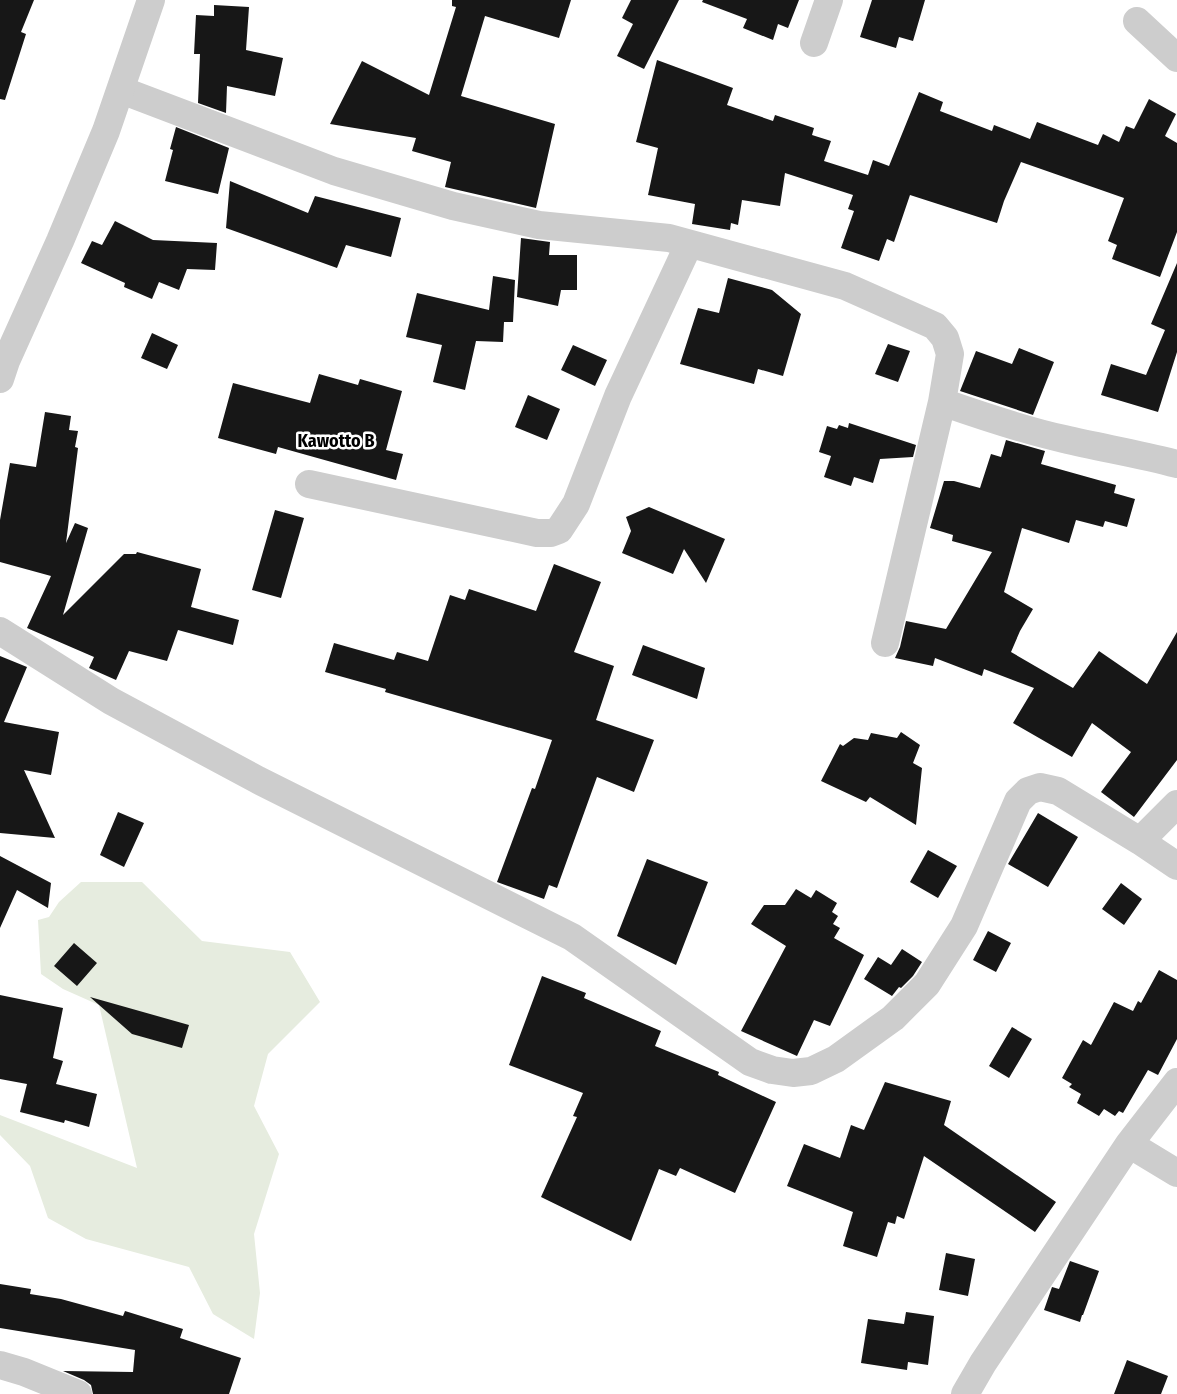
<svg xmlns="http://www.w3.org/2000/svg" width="1177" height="1394" font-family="'Fira Sans Condensed',sans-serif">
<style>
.green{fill:#e6ecdf}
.building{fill:#171717}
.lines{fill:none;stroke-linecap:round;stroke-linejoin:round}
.minor{stroke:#cdcdcd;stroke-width:28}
.tertiary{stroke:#cdcdcd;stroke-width:28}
.labels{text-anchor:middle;stroke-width:5;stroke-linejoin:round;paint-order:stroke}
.quarter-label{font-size:18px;font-weight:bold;fill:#000;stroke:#fff}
</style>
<rect width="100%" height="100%" fill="#fff"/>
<path class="green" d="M 81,882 L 142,882 L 202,941 L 290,952 L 320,1002 L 268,1054 L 254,1106 L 279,1154 L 254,1234 L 260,1293 L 254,1339 L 213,1314 L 189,1267 L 86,1239 L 48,1218 L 30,1166 L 0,1135 L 0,1115 L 137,1168 L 99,1005 L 63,989 L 41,974 L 38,920 L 49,917 L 59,902 Z"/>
<path class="building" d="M 0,0 L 34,0 L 21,32 L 26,34 L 5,100 L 0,99 Z
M 452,0 L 571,0 L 559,38 L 485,16 L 461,96 L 555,124 L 536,208 L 445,187 L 451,162 L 412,151 L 416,138 L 330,124 L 362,61 L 429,95 L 456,7 L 452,6 Z
M 631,0 L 679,0 L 644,69 L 617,56 L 633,24 L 622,18 Z
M 703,0 L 799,0 L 788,28 L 778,24 L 773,40 L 743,28 L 747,19 L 702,2 Z
M 872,0 L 925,0 L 913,41 L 899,37 L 896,48 L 860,37 Z
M 214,5 L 249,7 L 246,50 L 283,58 L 275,96 L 227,86 L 226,113 L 198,103 L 200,54 L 194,54 L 196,15 L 214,16 Z
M 657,60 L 733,88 L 727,105 L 773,121 L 775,115 L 814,128 L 812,135 L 831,141 L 824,161 L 868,175 L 873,160 L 889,166 L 919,92 L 943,102 L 940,111 L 992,131 L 994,125 L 1030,139 L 1037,122 L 1098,145 L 1103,134 L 1119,142 L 1126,126 L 1134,129 L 1149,99 L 1176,114 L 1165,136 L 1177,143 L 1177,232 L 1160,277 L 1112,259 L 1117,245 L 1108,241 L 1124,198 L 1021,162 L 1004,201 L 997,223 L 910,195 L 894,242 L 887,239 L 879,261 L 841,248 L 854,211 L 848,209 L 853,195 L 785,173 L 780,206 L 742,200 L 738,225 L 731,223 L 730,230 L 692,224 L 695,204 L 648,195 L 658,148 L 636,142 Z
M 176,127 L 229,148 L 218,194 L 165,181 L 173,150 L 170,149 Z
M 230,181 L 308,213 L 315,196 L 401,218 L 391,257 L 346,245 L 337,268 L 226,228 Z
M 115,221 L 153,240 L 217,243 L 215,270 L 187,269 L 179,290 L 159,282 L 152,299 L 124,287 L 125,283 L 81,263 L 92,241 L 102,245 Z
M 521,238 L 550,242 L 549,255 L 577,255 L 577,290 L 561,290 L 558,306 L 517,297 Z
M 1177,263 L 1177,352 L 1158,412 L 1101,395 L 1111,364 L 1146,375 L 1165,330 L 1151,324 Z
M 493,276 L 515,280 L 513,322 L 504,322 L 503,342 L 476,341 L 465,390 L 433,382 L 442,345 L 406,337 L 417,293 L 489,310 Z
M 728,278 L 772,290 L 801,314 L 783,376 L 758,369 L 754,384 L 680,364 L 698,308 L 719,313 Z
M 152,333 L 178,345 L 167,369 L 141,358 Z
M 888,344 L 910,351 L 898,382 L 875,374 Z
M 573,345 L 607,360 L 595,386 L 561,370 Z
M 1019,348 L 1054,362 L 1033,415 L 960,391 L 976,351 L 1012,364 Z
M 319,374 L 358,385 L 360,379 L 402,391 L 386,450 L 403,454 L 396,480 L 278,447 L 276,454 L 218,438 L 233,383 L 310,403 Z
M 528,395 L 560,409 L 547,440 L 515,427 Z
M 45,412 L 71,416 L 69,430 L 78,431 L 75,447 L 78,448 L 66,543 L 75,523 L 88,528 L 63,615 L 124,554 L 136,554 L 137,552 L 201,569 L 191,607 L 239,620 L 233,645 L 178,630 L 167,661 L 129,651 L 116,680 L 89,668 L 94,657 L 27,628 L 51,576 L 0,562 L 0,520 L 10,463 L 36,467 Z
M 849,423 L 916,445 L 913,457 L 880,459 L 873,483 L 854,477 L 851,486 L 824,477 L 831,456 L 819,452 L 827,426 L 837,429 L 839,425 L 848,428 Z
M 1006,440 L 1045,451 L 1041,464 L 1116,485 L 1114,493 L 1135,499 L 1127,527 L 1105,521 L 1103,527 L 1076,520 L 1069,543 L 1022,528 L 1004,592 L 1033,609 L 1020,631 L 1011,652 L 1073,688 L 1099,651 L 1147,684 L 1177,632 L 1177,760 L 1134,817 L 1101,792 L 1131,752 L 1092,723 L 1072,757 L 1013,723 L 1034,688 L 984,669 L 982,676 L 935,658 L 933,666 L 895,658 L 900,647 L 906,621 L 946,629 L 992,552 L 952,541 L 953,535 L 930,528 L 944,481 L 954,481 L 980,488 L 991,454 L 1001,457 Z
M 649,507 L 725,539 L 706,583 L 684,549 L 673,574 L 622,553 L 631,531 L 626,517 Z
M 275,510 L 304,518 L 281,598 L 252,590 Z
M 554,564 L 601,582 L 574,652 L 614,666 L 596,720 L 654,740 L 634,792 L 597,777 L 557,888 L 549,885 L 544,899 L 497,882 L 532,788 L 535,789 L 552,740 L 385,692 L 386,689 L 325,672 L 334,643 L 394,660 L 397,652 L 428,661 L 450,595 L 465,600 L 469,589 L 536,611 Z
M 643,645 L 705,668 L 697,699 L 632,675 Z
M 0,656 L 27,667 L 4,722 L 59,732 L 51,775 L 24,770 L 55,838 L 0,833 Z
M 901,732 L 920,745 L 913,763 L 922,768 L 916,825 L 870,797 L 866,802 L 821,781 L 840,744 L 843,746 L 854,738 L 868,740 L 871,733 L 897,738 Z
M 118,812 L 144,823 L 124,867 L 100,855 Z
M 1038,813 L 1078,837 L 1048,887 L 1008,864 Z
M 928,850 L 957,866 L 938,898 L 910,882 Z
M 0,856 L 51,883 L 48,908 L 17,890 L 0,928 Z
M 647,859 L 708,882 L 676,965 L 617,936 Z
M 1121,883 L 1142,899 L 1124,925 L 1102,909 Z
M 796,889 L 811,898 L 816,890 L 837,903 L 832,912 L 838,916 L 833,924 L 840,928 L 834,938 L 864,955 L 830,1026 L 814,1020 L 797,1056 L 741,1031 L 786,946 L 751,924 L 764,905 L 785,905 Z
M 988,931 L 1011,943 L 996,972 L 973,960 Z
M 74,943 L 97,963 L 77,986 L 54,966 Z
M 902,949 L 922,962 L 913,976 L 901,988 L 899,987 L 892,996 L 864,979 L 878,957 L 891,965 Z
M 1159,970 L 1177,980 L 1177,1039 L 1158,1075 L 1148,1070 L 1123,1113 L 1119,1111 L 1115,1116 L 1104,1109 L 1099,1116 L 1077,1103 L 1081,1094 L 1069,1087 L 1072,1084 L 1062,1078 L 1083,1040 L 1091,1045 L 1114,1002 L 1133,1011 L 1138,1001 L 1141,1003 Z
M 542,976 L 586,993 L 584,998 L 661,1031 L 655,1046 L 719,1072 L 718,1075 L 776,1102 L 735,1193 L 680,1168 L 676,1176 L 659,1169 L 631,1241 L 541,1197 L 577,1117 L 573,1116 L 583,1093 L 509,1065 Z
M 0,995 L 63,1008 L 53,1058 L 63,1061 L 56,1084 L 97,1094 L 89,1127 L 65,1120 L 64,1123 L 20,1112 L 27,1084 L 0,1079 Z
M 90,997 L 189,1025 L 182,1048 L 132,1034 Z
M 1012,1027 L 1032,1039 L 1009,1078 L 989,1066 Z
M 885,1082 L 951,1101 L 944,1125 L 1056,1202 L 1035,1232 L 924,1156 L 904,1219 L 897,1216 L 895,1224 L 888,1222 L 877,1257 L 843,1246 L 853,1212 L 787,1186 L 804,1144 L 840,1158 L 851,1125 L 864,1130 Z
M 946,1253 L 975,1259 L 968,1296 L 939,1290 Z
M 1070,1261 L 1099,1271 L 1083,1315 L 1082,1315 L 1080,1322 L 1044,1310 L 1052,1287 L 1059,1289 Z
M 0,1284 L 31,1289 L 30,1294 L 61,1299 L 123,1316 L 125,1311 L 183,1329 L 180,1338 L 241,1358 L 229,1394 L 93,1394 L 91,1385 L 84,1380 L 63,1371 L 133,1372 L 135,1350 L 0,1328 Z
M 906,1312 L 934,1316 L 928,1365 L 908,1362 L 907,1370 L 861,1363 L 868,1319 L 904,1324 Z
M 1127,1360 L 1168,1376 L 1161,1394 L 1114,1394 Z"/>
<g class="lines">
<path class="minor" d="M 1137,21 L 1177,58
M 814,43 L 829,0
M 121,90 L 334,171 L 453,206 L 539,225 L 669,238 L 845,286 L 935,326 L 945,338 L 950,354 L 942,402 C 982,416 1023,430 1064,439 C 1102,448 1140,454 1177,464
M 309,484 L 537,533 L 551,533 L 559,530 L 576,504 L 618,396 L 689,244
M 0,631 L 111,701 L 258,780 L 572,937 L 750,1062 L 772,1070 L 793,1073 L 811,1071 L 836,1059 L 893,1018 L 927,984 L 964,926 L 1018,801 L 1028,791 L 1040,787 L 1058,791 L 1140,841 L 1177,866
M 885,643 L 942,402
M 1140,841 L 1177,804
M 1129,1144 L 1177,1173
M 0,1365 L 24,1372 L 78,1394
M 965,1394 L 983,1363 L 1129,1144 L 1177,1082"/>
<path class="tertiary" d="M 0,379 L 6,361 L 60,241 L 106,131 L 151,0"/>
</g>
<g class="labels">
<g class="quarter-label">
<text x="336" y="447">Kawotto B</text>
</g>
</g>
</svg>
